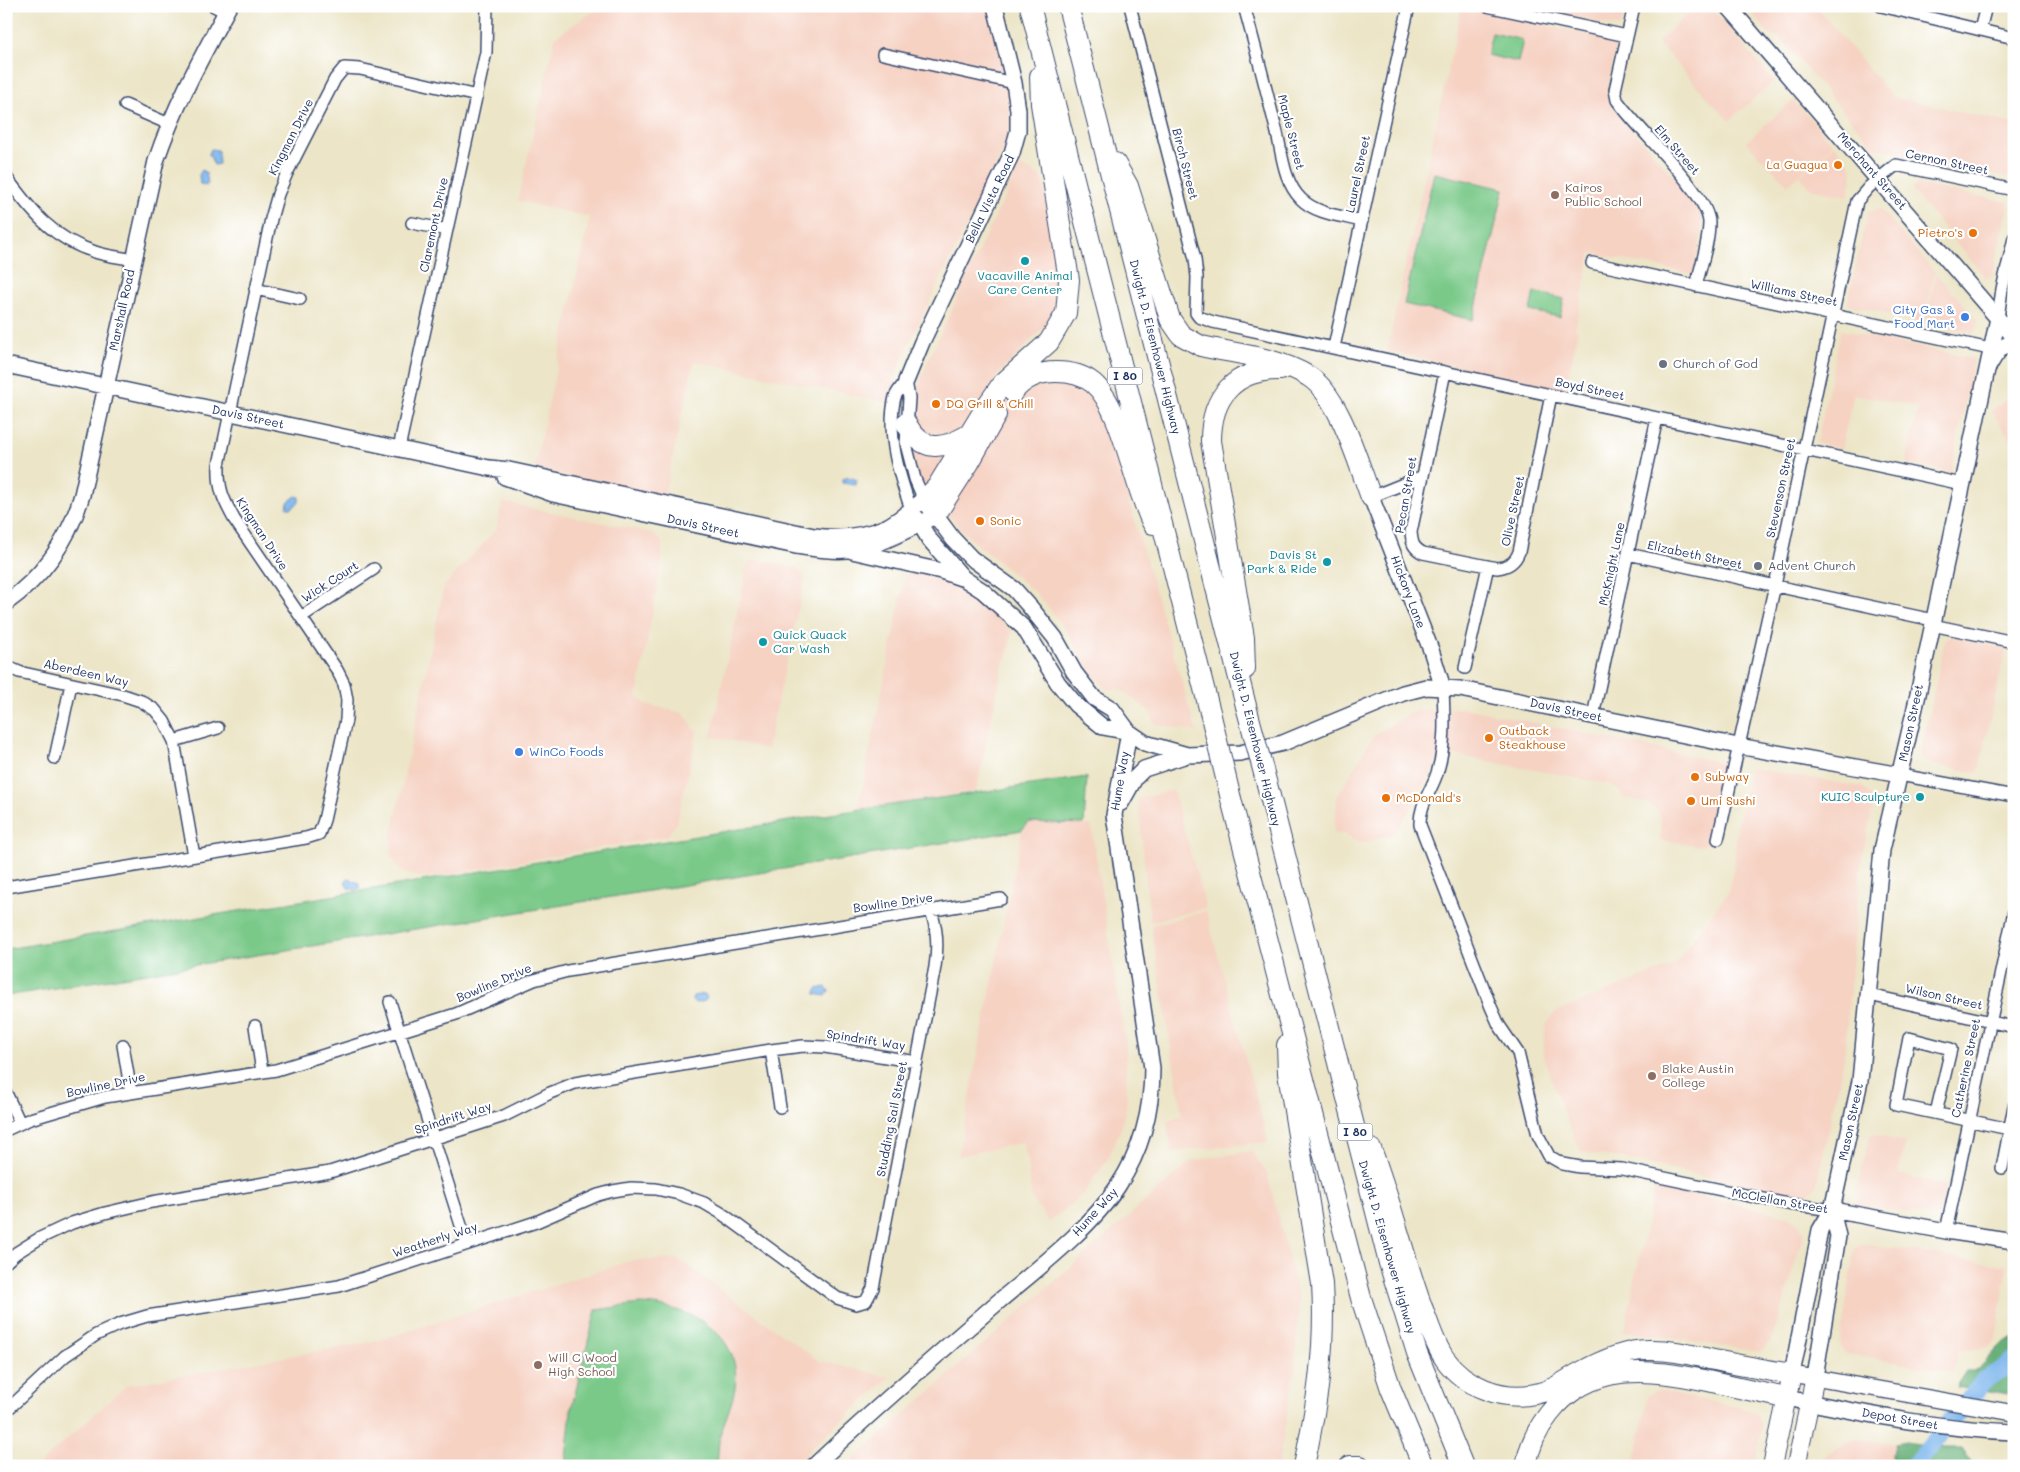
<svg xmlns="http://www.w3.org/2000/svg" width="2020" height="1472" font-family="Mali,sans-serif">
<style>
.built{fill:#f6d2c3}
.green{fill:#7ac989;stroke:#4a7c74}
.forest{fill:#63ad75;stroke:#3f6e6a}
.water{fill:#7db6ed;stroke:#4c72a6}
.lines{fill:none;stroke-linecap:round;stroke-linejoin:round}
.river{stroke:#7db6ed;stroke-width:18}
.street-casing{stroke:#3a4a6e;stroke-width:14}
.secondary-casing{stroke:#3a4a6e;stroke-width:18}
.primary-casing{stroke:#3a4a6e;stroke-width:20}
.highway-casing{stroke:#3a4a6e;stroke-width:22}
.street{stroke:#fff;stroke-width:11}
.secondary{stroke:#fff;stroke-width:15}
.primary{stroke:#fff;stroke-width:18}
.highway{stroke:#fff;stroke-width:20}
.highway-bridge-casing{stroke:#3a4a6e;stroke-width:22;stroke-linecap:butt}
.highway-bridge{stroke:#fff;stroke-width:20}
.food-dot{fill:#e8710a;stroke:#fff;stroke-width:2}
.education-dot{fill:#8d6e63;stroke:#fff;stroke-width:2}
.culture-dot{fill:#0f9aa8;stroke:#fff;stroke-width:2}
.shop-dot{fill:#3f7fe0;stroke:#fff;stroke-width:2}
.worship-dot{fill:#6b7280;stroke:#fff;stroke-width:2}
.labels{text-anchor:middle;stroke-width:4.5;stroke-linejoin:round;paint-order:stroke}
.shield{fill:#fff;stroke:#5f6d8e;stroke-width:1}
.shield-label{font-size:11px;font-weight:bold;fill:#1b2f5e}
.street-label{font-size:12px;fill:#1b2f5e;stroke:#fff}
.food-label{font-size:12px;fill:#c56008;stroke:#fff;text-anchor:start}
.education-label{font-size:12px;fill:#785e54;stroke:#fff;text-anchor:start}
.culture-label{font-size:12px;fill:#0d838f;stroke:#fff;text-anchor:end}
.shop-label{font-size:12px;fill:#366cbe;stroke:#fff;text-anchor:end}
.worship-label{font-size:12px;fill:#5b616d;stroke:#fff;text-anchor:start}
</style>
<rect width="100%" height="100%" fill="#fff"/>
<filter id="ink" filterUnits="userSpaceOnUse"><feTurbulence type="fractalNoise" baseFrequency=".02" numOctaves="2"/><feDisplacementMap in="SourceGraphic" scale="10" xChannelSelector="R" yChannelSelector="G"/><feConvolveMatrix kernelMatrix="1 2 1 2 8 2 1 2 1" color-interpolation-filters="sRGB"/></filter>
<filter id="wash" filterUnits="userSpaceOnUse"><feTurbulence type="fractalNoise" baseFrequency=".0096" numOctaves="4" result="noise"/><feDisplacementMap in="SourceGraphic" scale="20" xChannelSelector="R" yChannelSelector="G"/><feGaussianBlur stdDeviation="1.12" result="paint"/><feColorMatrix in="noise" values="0 0 0 0 0 0 0 0 0 0 0 0 0 0 0 0 0 1.4 0 .05"/><feComposite in="paint" operator="in"/></filter>
<g filter="url(#wash)">
<rect width="100%" height="100%" fill="#ece5c7"/>
<path class="built" d="M 601,6 L 988,6 L 1010,96 L 1011,124 L 1002,153 L 906,350 L 897,373 L 889,403 L 694,361 L 664,496 L 534,469 L 590,217 L 518,201 L 555,37 Z
M 1462,6 L 1613,40 L 1616,47 L 1607,91 L 1611,105 L 1696,202 L 1702,216 L 1702,230 L 1694,271 L 1692,274 L 1591,253 L 1575,329 L 1578,330 L 1566,390 L 1387,351 Z
M 1524,6 L 1625,6 L 1621,27 Z
M 1697,6 L 1710,6 L 1774,81 L 1729,121 L 1657,42 Z
M 1746,6 L 1815,6 L 1893,97 L 2014,124 L 2012,178 L 1874,147 L 1780,38 L 1769,34 Z
M 1793,100 L 1833,144 L 1788,185 L 1746,142 Z
M 1834,145 L 1850,164 L 1853,172 L 1848,196 L 1812,189 L 1800,176 Z
M 1020,166 L 1043,178 L 1058,273 L 1059,294 L 1055,310 L 1048,323 L 994,379 L 1018,400 L 1033,388 L 1055,383 L 1068,384 L 1081,390 L 1095,402 L 1103,413 L 1197,734 L 1193,731 L 1155,724 L 1149,710 L 1119,689 L 1106,689 L 1087,668 L 1068,633 L 1044,602 L 1035,592 L 965,534 L 920,483 L 910,446 L 917,389 L 927,363 L 981,246 Z
M 1916,184 L 2009,202 L 1992,276 L 1985,277 L 1912,190 Z
M 1880,209 L 1935,272 L 1923,323 L 1847,304 L 1868,212 Z
M 1936,274 L 1978,320 L 1974,333 L 1925,323 Z
M 1841,330 L 1974,359 L 1951,472 L 1906,463 L 1918,407 L 1854,394 L 1841,449 L 1817,443 Z
M 2014,393 L 2014,444 L 1991,411 Z
M 502,502 L 652,533 L 662,542 L 662,560 L 637,697 L 648,705 L 683,713 L 697,732 L 677,822 L 667,836 L 438,876 L 419,877 L 404,872 L 396,866 L 391,855 L 392,835 L 444,586 L 496,530 Z
M 754,559 L 797,568 L 805,578 L 767,749 L 711,736 L 747,566 Z
M 908,570 L 928,575 L 950,583 L 973,597 L 990,610 L 1012,631 L 1006,660 L 1004,660 L 976,791 L 858,810 L 904,582 Z
M 1951,636 L 2006,649 L 1978,773 L 1928,763 L 1922,759 L 1921,752 L 1945,640 Z
M 1464,708 L 1728,764 L 1712,836 L 1707,843 L 1701,846 L 1660,840 L 1661,819 L 1658,811 L 1647,803 L 1623,797 L 1619,790 L 1609,784 L 1455,755 L 1447,765 L 1433,768 L 1412,807 L 1394,834 L 1362,843 L 1342,833 L 1334,834 L 1337,797 L 1374,735 L 1416,710 Z
M 1751,768 L 1863,787 L 1872,797 L 1874,801 L 1861,862 L 1844,1058 L 1816,1186 L 1808,1194 L 1781,1193 L 1626,1159 L 1591,1154 L 1580,1150 L 1560,1104 L 1543,1052 L 1546,1026 L 1555,1012 L 1674,965 L 1728,892 L 1734,866 L 1737,828 Z
M 1173,790 L 1206,908 L 1150,922 L 1138,799 Z
M 1028,822 L 1091,825 L 1126,1047 L 1127,1101 L 1121,1128 L 1108,1158 L 1083,1194 L 1049,1222 L 1032,1199 L 1024,1142 L 958,1156 L 1022,830 Z
M 1206,911 L 1268,1142 L 1171,1152 L 1167,1122 L 1182,1114 L 1151,925 Z
M 1875,1134 L 1904,1143 L 1905,1146 L 1898,1174 L 1947,1186 L 1943,1205 L 1937,1217 L 1862,1206 L 1856,1202 L 1856,1194 L 1869,1137 Z
M 1251,1151 L 1267,1173 L 1299,1299 L 1295,1369 L 1278,1466 L 846,1466 L 1191,1161 Z
M 1655,1185 L 1787,1216 L 1798,1222 L 1804,1233 L 1779,1319 L 1771,1340 L 1761,1352 L 1624,1331 Z
M 2012,1185 L 2014,1185 L 2014,1232 L 2004,1230 Z
M 1861,1243 L 2008,1266 L 1996,1338 L 1990,1347 L 1978,1350 L 1958,1349 L 1953,1372 L 1846,1354 L 1840,1346 L 1854,1249 Z
M 678,1259 L 819,1361 L 890,1377 L 812,1447 L 795,1466 L 37,1466 L 127,1385 L 377,1341 L 633,1260 Z
M 1657,1390 L 1750,1410 L 1757,1414 L 1762,1424 L 1754,1466 L 1634,1466 L 1648,1395 Z
M 1861,1438 L 1895,1444 L 1891,1466 L 1821,1466 L 1822,1459 L 1852,1440 Z"/>
<path class="green" d="M 1492,33 L 1523,40 L 1518,62 L 1487,55 Z
M 1434,173 L 1504,189 L 1473,320 L 1404,304 Z
M 1534,292 L 1564,299 L 1560,317 L 1530,311 Z
M 1087,777 L 1084,824 L 1028,822 L 1022,830 L 6,996 L 6,949 L 856,810 Z
M 639,1304 C 687,1305 743,1332 735,1388 C 732,1405 725,1419 720,1435 C 718,1445 718,1456 717,1466 L 572,1466 L 566,1459 L 571,1410 L 596,1310 Z"/>
<path class="forest" d="M 2014,1338 L 2014,1396 L 1956,1387 L 1966,1372 L 1975,1372 L 1998,1347 Z
M 1906,1442 L 1945,1448 L 1962,1448 L 1974,1466 L 1891,1466 L 1895,1444 Z"/>
<path class="water" d="M 211,149 L 218,150 L 219,164 L 214,165 L 209,154 Z
M 202,170 L 206,173 L 208,183 L 206,186 L 200,184 L 199,175 Z
M 849,477 L 857,480 L 856,485 L 842,483 L 843,479 Z
M 296,496 L 299,497 L 299,502 L 292,508 L 287,508 L 288,502 Z
M 348,878 L 359,883 L 360,888 L 357,890 L 348,888 L 345,881 Z
M 826,987 L 829,991 L 826,996 L 815,994 L 817,989 Z
M 705,994 L 707,998 L 705,1001 L 696,1003 L 692,1001 L 693,996 Z"/>
<g class="lines">
<path class="river" d="M 1913,1466 L 1984,1381 L 2014,1361"/>
</g>
</g>
<g filter="url(#ink)">
<g class="lines">
<g class="street-casing">
<path id="street" d="M 214,6 L 226,12
M 1130,6 L 1195,259 L 1197,277 L 1196,313 L 1199,317 L 1213,322 L 1962,484
M 1244,6 C 1255,46 1265,85 1275,125 C 1282,149 1282,180 1301,199 C 1316,214 1342,216 1362,221
M 1487,6 L 1627,36
M 1634,6 L 1615,90 L 1617,100 C 1636,128 1707,192 1709,222 C 1709,243 1701,265 1696,286
M 1881,6 L 2014,38
M 1980,30 L 1986,6
M 883,54 L 1014,83
M 125,105 L 169,124
M 6,177 C 31,211 53,239 95,252 C 107,256 120,257 133,260
M 412,223 L 447,230
M 1592,263 L 1990,349
M 255,289 L 300,299
M 1998,318 L 2002,289 L 2014,238
M 1334,347 L 1409,6
M 1445,372 L 1411,532 C 1412,543 1413,548 1423,553 L 1497,568 C 1509,567 1515,562 1519,552 L 1551,395
M 906,381 C 902,386 897,392 895,397 C 886,434 899,475 911,509
M 906,381 L 909,398 L 906,444 L 915,479 L 924,500
M 399,448 L 486,52 L 487,6
M 1371,497 L 1423,476
M 1628,554 L 1933,620
M 301,617 L 374,569
M 1932,625 L 2014,642
M 6,666 L 19,672 L 123,695 L 141,701 L 155,710 L 164,721 L 174,741 L 194,856
M 1465,668 L 1488,566
M 1443,688 C 1444,715 1446,743 1438,770 C 1433,789 1419,804 1420,825 L 1491,1007 L 1499,1025 L 1518,1053 L 1538,1135 L 1549,1156 L 1563,1164 L 1580,1167 L 1622,1169 L 1788,1204 L 1832,1210
M 1593,716 L 1657,418
M 174,741 L 218,728
M 55,758 L 71,684
M 1900,775 L 2014,796
M 1718,839 L 1775,585 L 1857,201 L 1869,187 L 1896,165 L 2014,190
M 6,887 L 306,838 L 319,834 L 324,820 L 346,720 L 347,700 L 344,684 L 337,670 L 234,519 C 223,499 218,488 219,465 L 271,219 L 278,194 L 287,173 L 335,79 L 344,68 L 360,69 L 477,96
M 1869,995 L 2014,1027
M 390,1002 L 467,1244
M 255,1026 L 262,1072
M 123,1045 L 131,1093
M 771,1050 L 780,1107
M 6,1093 L 20,1123
M 1936,1113 L 1951,1049 L 1909,1038 L 1896,1105 L 2014,1130
M 6,1130 L 30,1119 L 105,1097 L 276,1070 L 456,1014 L 534,980 L 568,971 L 1001,899
M 2002,1168 L 2014,1106
M 1946,1231 L 2014,911
M 6,1262 L 16,1253 L 40,1238 L 72,1223 L 105,1213 L 152,1202 L 330,1172 L 504,1116 L 550,1093 L 575,1083 L 771,1050 L 803,1046 L 825,1047 L 917,1062
M 6,1411 L 65,1356 L 96,1335 L 120,1324 L 147,1316 L 339,1286 L 536,1222 L 598,1195 L 613,1191 L 631,1188 L 656,1189 L 679,1194 L 704,1203 L 721,1213 L 837,1298 L 856,1304 L 866,1301 L 873,1288 L 935,967 C 938,948 938,930 931,912"/>
</g>
<g class="secondary-casing">
<path id="secondary" d="M 1728,6 L 2014,337
M 1998,318 L 1917,699 L 1882,850 L 1860,1081 L 1832,1210 L 1820,1230 L 1792,1374 L 2014,1413
M 6,365 L 489,468 L 509,470 L 814,536 C 838,539 863,537 886,527 C 899,521 912,508 924,500 L 953,539 L 971,558 L 1014,589 L 1030,607 L 1055,638 L 1074,672 L 1094,698 L 1112,709 L 1129,732
M 1989,366 C 1995,355 2001,345 2014,342
M 906,381 L 922,342 L 1012,153 L 1018,131 L 1018,110 L 1014,83 L 995,6
M 505,477 L 553,494 L 796,546 C 813,548 830,552 847,550 C 875,548 902,533 927,520
M 1371,497 L 1431,650 L 1443,688
M 911,509 L 929,539 L 963,578 L 983,591 L 1024,628 L 1058,683 L 1076,705 L 1103,727 L 1129,732 L 1145,743 L 1187,755 L 1240,753 L 1283,743 L 1403,693 L 1426,687 L 1460,689 L 1738,746 L 1900,775
M 852,551 L 941,571 L 961,578
M 6,603 C 45,575 69,540 82,495 L 156,161 C 174,107 202,56 229,6
M 1121,803 L 1135,778 L 1144,769 L 1187,755
M 1832,1210 L 1946,1231 L 2014,1241
M 1815,1377 L 1838,1236 L 1832,1210
M 1787,1398 C 1862,1413 1937,1429 2014,1432
M 814,1466 C 874,1409 936,1356 998,1302 C 1038,1268 1090,1229 1118,1186 C 1142,1150 1152,1110 1152,1068 L 1114,815 L 1129,732"/>
</g>
<g class="primary-casing">
<path id="primary" d="M 1772,1466 L 1792,1374
M 1796,1466 L 1815,1377"/>
</g>
<g class="highway-casing">
<path id="highway" d="M 1030,6 L 1210,712
M 1068,6 L 1246,706
M 1115,163 L 1128,186 L 1170,319 L 1181,335 L 1201,346 C 1236,354 1277,357 1308,376 C 1339,394 1358,463 1371,497
M 1013,392 C 1024,378 1038,372 1056,372 C 1069,372 1083,375 1093,383 C 1123,408 1133,487 1153,524
M 906,423 C 922,453 942,450 968,435
M 924,500 L 937,487 L 986,407 L 1002,384 L 1049,342 L 1066,313 L 1069,280 L 1041,104 L 1040,76
M 935,516 L 969,463 L 996,415
M 1245,669 L 1244,638 L 1211,441 C 1211,396 1235,369 1281,370
M 1269,792 L 1389,1263 L 1417,1353 L 1463,1466
M 1231,799 L 1361,1298 L 1391,1389 L 1423,1466
M 1287,1045 L 1288,1073 L 1322,1284 C 1326,1348 1317,1404 1304,1466
M 1371,1149 C 1391,1200 1403,1255 1422,1307 C 1429,1324 1434,1344 1445,1359 C 1464,1386 1502,1401 1535,1394 C 1552,1391 1565,1381 1579,1373 C 1599,1362 1624,1350 1647,1350 C 1669,1349 1692,1355 1714,1360 C 1740,1365 1765,1370 1792,1374
M 1350,1466 L 1360,1466
M 1526,1466 C 1529,1447 1538,1428 1549,1414 C 1590,1360 1651,1369 1708,1381 C 1734,1387 1761,1393 1787,1398"/>
</g>
<use href="#street" class="street"/>
<use href="#secondary" class="secondary"/>
<use href="#primary" class="primary"/>
<use href="#highway" class="highway"/>
<g class="highway-bridge-casing">
<path id="highway-bridge" d="M 1246,706 L 1269,792
M 1210,712 L 1231,799"/>
</g>
<use href="#highway-bridge" class="highway-bridge"/>
</g>
</g>
<g class="food-dot">
<circle cx="1838" cy="165" r="5"/>
<circle cx="1973" cy="233" r="5"/>
<circle cx="936" cy="404" r="5"/>
<circle cx="980" cy="521" r="5"/>
<circle cx="1489" cy="738" r="5"/>
<circle cx="1695" cy="777" r="5"/>
<circle cx="1386" cy="798" r="5"/>
<circle cx="1691" cy="801" r="5"/>
</g>
<g class="education-dot">
<circle cx="1555" cy="195" r="5"/>
<circle cx="1652" cy="1076" r="5"/>
<circle cx="538" cy="1365" r="5"/>
</g>
<g class="culture-dot">
<circle cx="1025" cy="261" r="5"/>
<circle cx="1327" cy="562" r="5"/>
<circle cx="763" cy="642" r="5"/>
<circle cx="1920" cy="797" r="5"/>
</g>
<g class="shop-dot">
<circle cx="1965" cy="317" r="5"/>
<circle cx="519" cy="752" r="5"/>
</g>
<g class="worship-dot">
<circle cx="1663" cy="364" r="5"/>
<circle cx="1758" cy="566" r="5"/>
</g>
<g class="labels">
<g class="shield">
<rect x="1107.5" y="367.5" width="35" height="17" rx="4"/>
<rect x="1337.5" y="1123.5" width="35" height="17" rx="4"/>
</g>
<g class="shield-label">
<text x="1125" y="380">I 80</text>
<text x="1355" y="1136">I 80</text>
</g>
<g class="street-label">
<text transform="translate(1291 132) rotate(76)" y="4">Maple Street</text>
<text transform="translate(291 137) rotate(-63)" y="4">Kingman Drive</text>
<text transform="translate(1677 150) rotate(49)" y="4">Elm Street</text>
<text transform="translate(1947 162) rotate(12)" y="4">Cernon Street</text>
<text transform="translate(1185 164) rotate(76)" y="4">Birch Street</text>
<text transform="translate(1872 171) rotate(49)" y="4">Merchant Street</text>
<text transform="translate(1358 174) rotate(-78)" y="4">Laurel Street</text>
<text transform="translate(990 199) rotate(-64)" y="4">Bella Vista Road</text>
<text transform="translate(434 225) rotate(-78)" y="4">Claremont Drive</text>
<text transform="translate(1794 293) rotate(12)" y="4">Williams Street</text>
<text transform="translate(122 310) rotate(-78)" y="4">Marshall Road</text>
<text transform="translate(1155 347) rotate(76)" y="4">Dwight D. Eisenhower Highway</text>
<text transform="translate(1590 389) rotate(12)" y="4">Boyd Street</text>
<text transform="translate(248 417) rotate(12)" y="4">Davis Street</text>
<text transform="translate(1781 488) rotate(-78)" y="4">Stevenson Street</text>
<text transform="translate(1406 495) rotate(-80)" y="4">Pecan Street</text>
<text transform="translate(1513 511) rotate(-78)" y="4">Olive Street</text>
<text transform="translate(703 526) rotate(12)" y="4">Davis Street</text>
<text transform="translate(262 534) rotate(57)" y="4">Kingman Drive</text>
<text transform="translate(1695 555) rotate(12)" y="4">Elizabeth Street</text>
<text transform="translate(1612 564) rotate(-78)" y="4">McKnight Lane</text>
<text transform="translate(330 582) rotate(-33)" y="4">Wick Court</text>
<text transform="translate(1408 592) rotate(69)" y="4">Hickory Lane</text>
<text transform="translate(86 673) rotate(13)" y="4">Aberdeen Way</text>
<text transform="translate(1566 710) rotate(12)" y="4">Davis Street</text>
<text transform="translate(1911 723) rotate(-78)" y="4">Mason Street</text>
<text transform="translate(1255 739) rotate(76)" y="4">Dwight D. Eisenhower Highway</text>
<text transform="translate(1120 781) rotate(-80)" y="4">Hume Way</text>
<text transform="translate(893 903) rotate(-8)" y="4">Bowline Drive</text>
<text transform="translate(494 983) rotate(-23)" y="4">Bowline Drive</text>
<text transform="translate(1944 997) rotate(13)" y="4">Wilson Street</text>
<text transform="translate(866 1040) rotate(9)" y="4">Spindrift Way</text>
<text transform="translate(1966 1068) rotate(-78)" y="4">Catherine Street</text>
<text transform="translate(106 1085) rotate(-12)" y="4">Bowline Drive</text>
<text transform="translate(453 1118) rotate(-18)" y="4">Spindrift Way</text>
<text transform="translate(892 1119) rotate(-79)" y="4">Studding Sail Street</text>
<text transform="translate(1851 1122) rotate(-78)" y="4">Mason Street</text>
<text transform="translate(1780 1201) rotate(10)" y="4">McClellan Street</text>
<text transform="translate(1095 1212) rotate(-48)" y="4">Hume Way</text>
<text transform="translate(435 1240) rotate(-18)" y="4">Weatherly Way</text>
<text transform="translate(1387 1247) rotate(74)" y="4">Dwight D. Eisenhower Highway</text>
<text transform="translate(1900 1419) rotate(10)" y="4">Depot Street</text>
</g>
<g class="food-label">
<text x="1828" y="169" text-anchor="end">La Guagua</text>
<text x="1963" y="237" text-anchor="end">Pietro's</text>
<text x="946" y="408">DQ Grill &amp; Chill</text>
<text x="990" y="525">Sonic</text>
<text x="1499" y="735">Outback<tspan x="1499" dy="14">Steakhouse</tspan></text>
<text x="1705" y="781">Subway</text>
<text x="1396" y="802">McDonald's</text>
<text x="1701" y="805">Umi Sushi</text>
</g>
<g class="education-label">
<text x="1565" y="192">Kairos<tspan x="1565" dy="14">Public School</tspan></text>
<text x="1662" y="1073">Blake Austin<tspan x="1662" dy="14">College</tspan></text>
<text x="548" y="1362">Will C Wood<tspan x="548" dy="14">High School</tspan></text>
</g>
<g class="culture-label">
<text x="1025" y="280" text-anchor="middle">Vacaville Animal<tspan x="1025" dy="14">Care Center</tspan></text>
<text x="1317" y="559">Davis St<tspan x="1317" dy="14">Park &amp; Ride</tspan></text>
<text x="773" y="639" text-anchor="start">Quick Quack<tspan x="773" dy="14">Car Wash</tspan></text>
<text x="1910" y="801">KUIC Sculpture</text>
</g>
<g class="shop-label">
<text x="1955" y="314">City Gas &amp;<tspan x="1955" dy="14">Food Mart</tspan></text>
<text x="529" y="756" text-anchor="start">WinCo Foods</text>
</g>
<g class="worship-label">
<text x="1673" y="368">Church of God</text>
<text x="1768" y="570">Advent Church</text>
</g>
</g>
<rect width="2020" height="1472" fill="none" stroke="#fff" stroke-width="25"/>
</svg>
